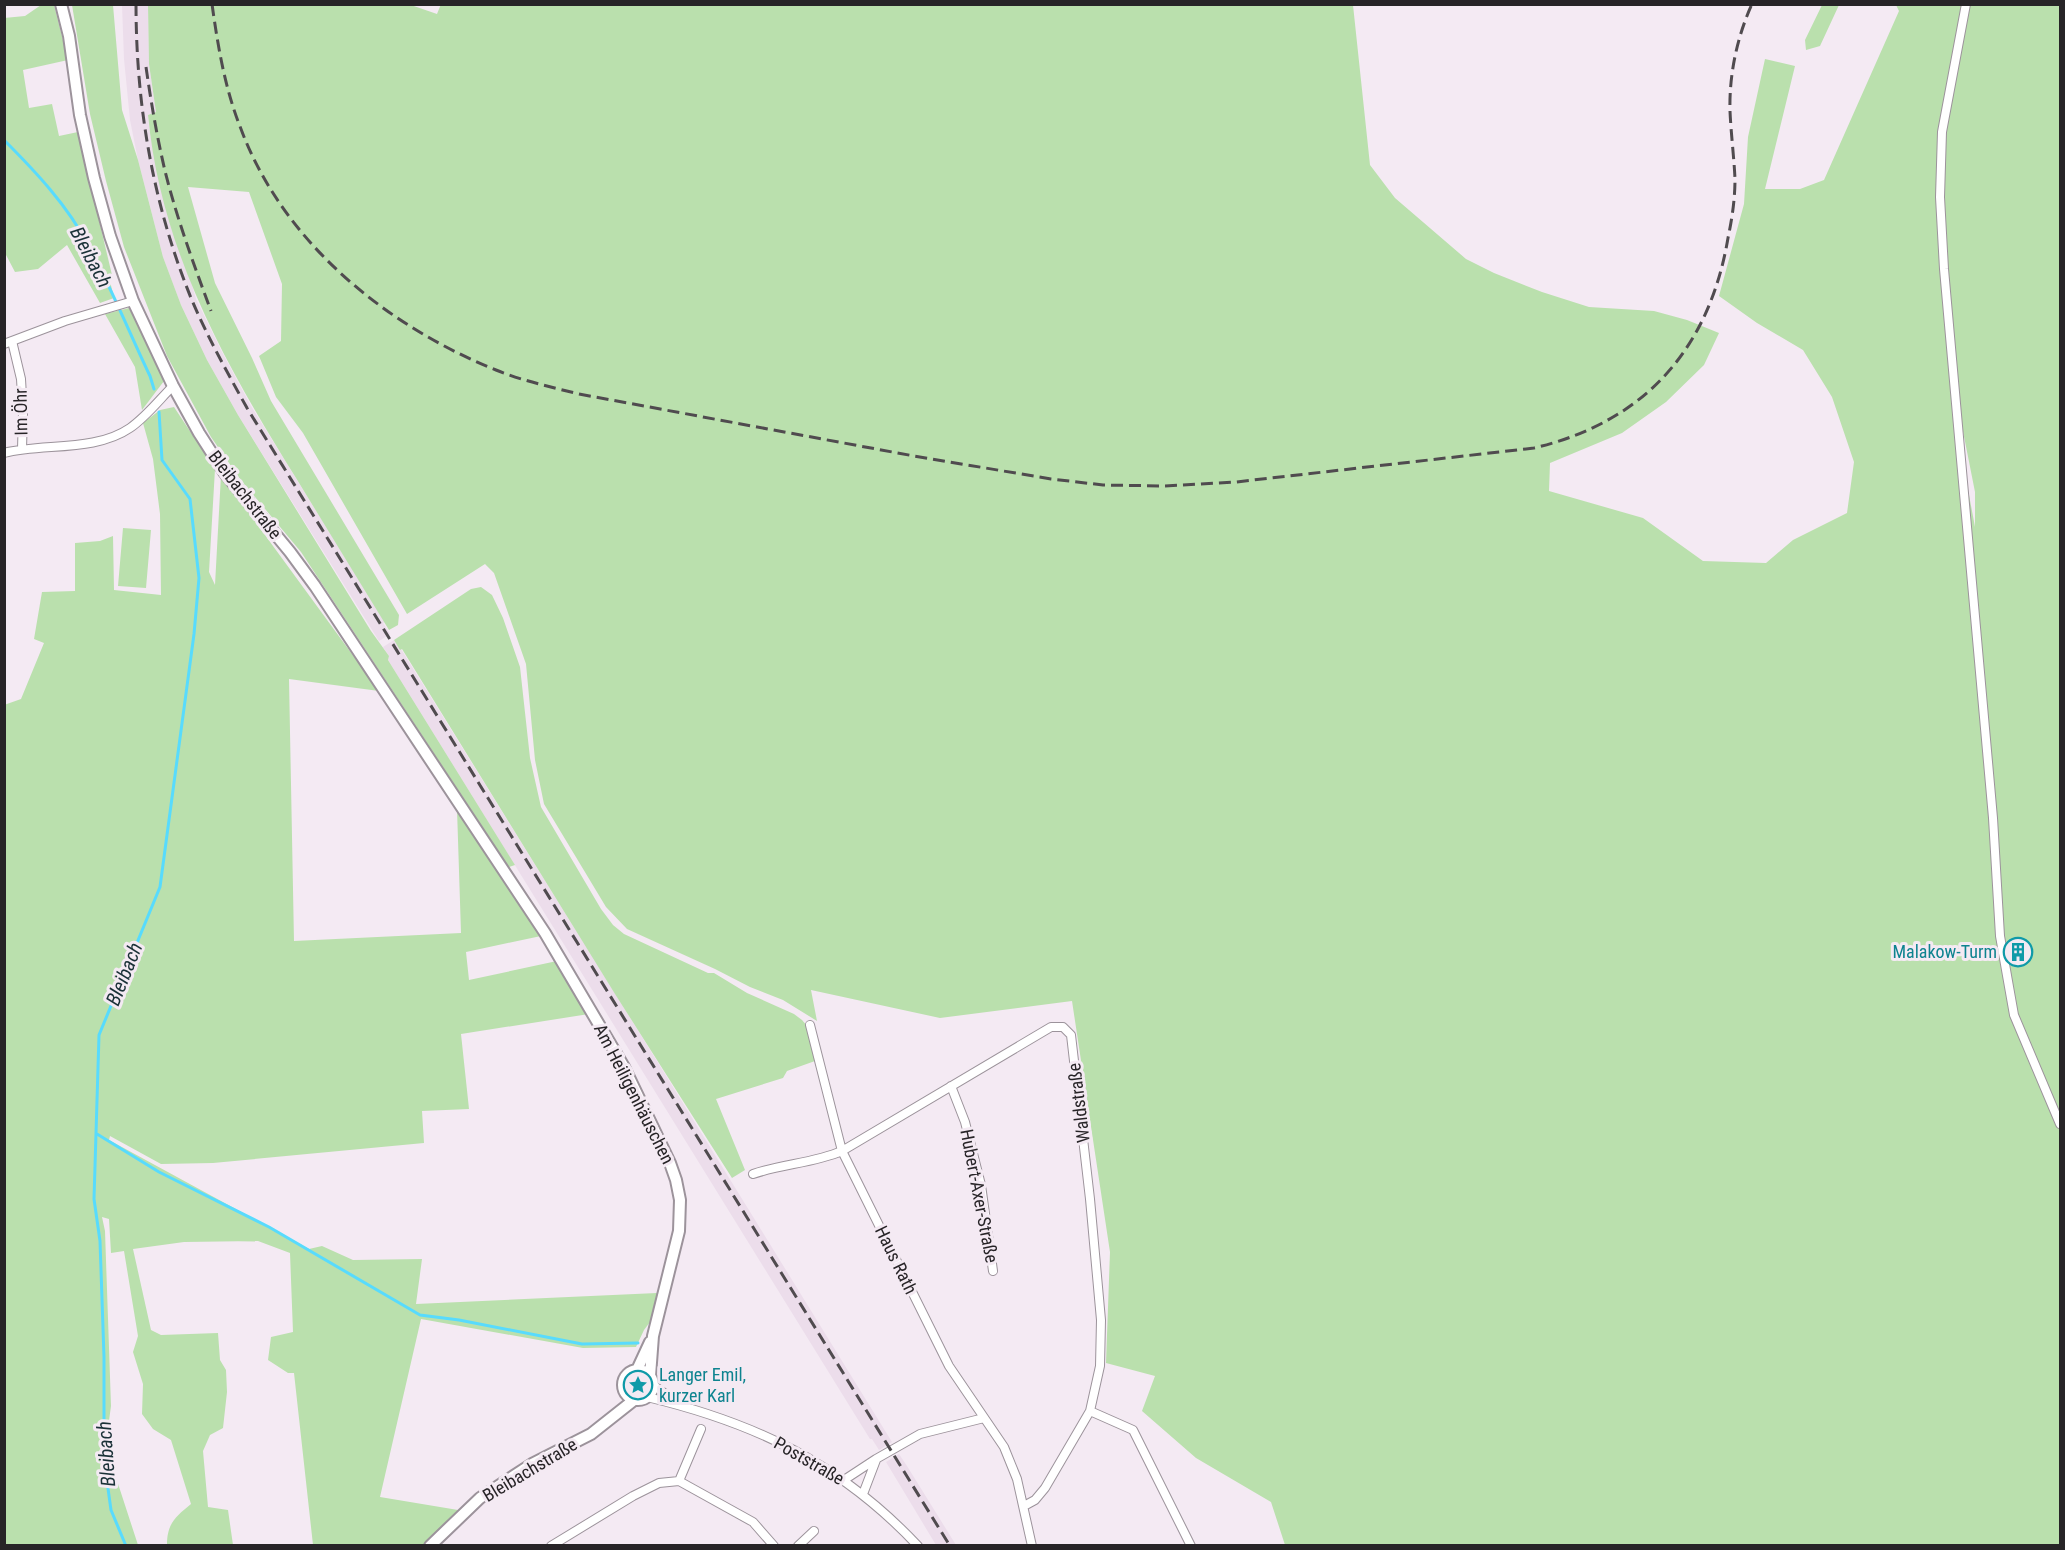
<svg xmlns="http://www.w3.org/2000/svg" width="2065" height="1550" font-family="'Roboto Condensed',sans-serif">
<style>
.built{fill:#ecddeb}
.green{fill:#bae0ad;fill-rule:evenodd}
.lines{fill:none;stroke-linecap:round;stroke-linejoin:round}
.stream{stroke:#58dbfd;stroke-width:3}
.minor-casing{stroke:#9c939b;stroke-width:10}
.secondary-casing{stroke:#9c939b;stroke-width:14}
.minor{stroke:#fff;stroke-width:8}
.secondary{stroke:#fff;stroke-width:10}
.rail{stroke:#504b4f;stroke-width:3;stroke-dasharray:12 6;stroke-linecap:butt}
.labels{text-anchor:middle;stroke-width:6;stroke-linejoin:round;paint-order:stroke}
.street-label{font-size:18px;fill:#272427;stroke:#f4eaf3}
.culture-label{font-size:18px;fill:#0d838f;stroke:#f4eaf3;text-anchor:end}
.water-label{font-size:20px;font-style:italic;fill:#1a3137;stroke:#f4eaf3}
</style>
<rect width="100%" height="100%" fill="#f4eaf3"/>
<path class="built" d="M 122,5 L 148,5 L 149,64 L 156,112 L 148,115 L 149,127 L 154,156 L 196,299 L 222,352 L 251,406 L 385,622 L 383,623 L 390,634 L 379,641 L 238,415 L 207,360 L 181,305 L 163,257 L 138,160 L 130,120 L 124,59 Z
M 394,640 L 400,649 L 401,649 L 665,1074 L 892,1442 L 879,1450 L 872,1439 L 870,1439 L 388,660 L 389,656 L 383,647 Z
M 899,1454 L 907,1466 L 956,1545 L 936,1545 L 886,1462 Z"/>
<path class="green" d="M 408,4 L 437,14 L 441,4 L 1353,5 L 1370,165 L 1395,198 L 1466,259 L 1494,273 L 1542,292 L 1589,307 L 1654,311 L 1687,320 L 1719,333 L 1704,365 L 1666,402 L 1622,433 L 1550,463 L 1549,491 L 1643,518 L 1703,561 L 1766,563 L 1793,540 L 1847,513 L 1854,462 L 1832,397 L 1803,350 L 1757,323 L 1719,296 L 1744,204 L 1748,137 L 1765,59 L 1795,66 L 1765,189 L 1800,189 L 1824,180 L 1899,11 L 1896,5 L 2060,5 L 2060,1545 L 1285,1545 L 1271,1502 L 1196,1458 L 1142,1411 L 1155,1376 L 1106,1363 L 1110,1252 L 1072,1001 L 940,1018 L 811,990 L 817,1021 L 783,1000 L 750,987 L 715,969 L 627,929 L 606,907 L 544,804 L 535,760 L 526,664 L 494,573 L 485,564 L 407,614 L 303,433 L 276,397 L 259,356 L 281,341 L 282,284 L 249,192 L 188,187 L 215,283 L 252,358 L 271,401 L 399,615 L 398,625 L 389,630 C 358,579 327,529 296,478 C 225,364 161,251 148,115 L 156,112 L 149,64 L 148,5 ZM 1956,396 L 1975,492 L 1975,527 L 1951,399 Z
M 41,5 L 54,5 L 68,60 L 23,70 L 29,108 L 52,104 L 59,136 L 78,132 L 112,275 L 109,277 L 114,298 L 100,303 L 67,245 L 38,269 L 15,272 L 5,253 L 4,18 L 25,16 Z
M 72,5 L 113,5 L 122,110 L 138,160 L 163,257 L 181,305 L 207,360 L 238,415 L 371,631 L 389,656 L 388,660 L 515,865 L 509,867 L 301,552 L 240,479 L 211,437 L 167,356 L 124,247 L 106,181 L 90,114 Z
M 1822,5 L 1839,5 L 1820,46 L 1806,50 L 1805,40 Z
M 129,308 L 164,381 L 142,410 L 135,367 L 105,314 Z
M 174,407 L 215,469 L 209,572 L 215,585 L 221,475 L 379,691 L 289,679 L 294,941 L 461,933 L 457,809 L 541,936 L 466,952 L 469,980 L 557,961 L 589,1014 L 461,1034 L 469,1109 L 422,1111 L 424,1143 L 213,1163 L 161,1164 L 110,1136 L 109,1140 L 309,1249 L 322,1246 L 353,1260 L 422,1259 L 416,1304 L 657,1293 L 650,1322 L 644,1330 L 636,1347 L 583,1348 L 421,1319 L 380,1497 L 458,1510 L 423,1545 L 313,1545 L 294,1373 L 288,1373 L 268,1360 L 271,1337 L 293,1332 L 290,1253 L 258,1241 L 184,1242 L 133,1249 L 151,1330 L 161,1335 L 218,1333 L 220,1360 L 226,1370 L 227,1392 L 223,1428 L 210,1435 L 203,1451 L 208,1507 L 228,1510 L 233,1545 L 167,1545 C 167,1524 175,1517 191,1504 L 171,1440 L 153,1429 L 142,1414 L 143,1384 L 133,1352 L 138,1336 L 124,1251 L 111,1253 L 109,1219 L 102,1217 L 105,1231 L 111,1406 L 108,1428 L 109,1456 L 138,1545 L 5,1545 L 4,705 L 21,699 L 44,643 L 34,639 L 42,592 L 75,591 L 75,543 L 100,541 L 113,536 L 114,590 L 161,595 L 160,514 L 153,459 L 143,423 L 160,410 Z
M 123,528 L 151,530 L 146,588 L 118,586 Z
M 481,587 L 492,595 L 503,618 L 520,667 L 530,758 L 541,807 L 601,909 L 613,925 L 624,934 L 708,973 L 714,973 L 747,993 L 794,1014 L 802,1020 L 808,1027 L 815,1061 L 787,1071 L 783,1078 L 716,1099 L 745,1170 L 732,1178 L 615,994 L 402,649 L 400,650 L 394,640 L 471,589 Z"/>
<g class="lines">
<path class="stream" d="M 4,140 C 35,171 68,206 88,245 C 111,287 129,332 150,376 L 154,389
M 97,1134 L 159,1172 L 269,1227 L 420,1315 L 459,1320 L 582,1344 L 638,1343
M 126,1546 L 111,1510 L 104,1460 L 104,1357 L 100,1241 L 94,1199 L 99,1035 L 160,887 L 194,634 L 199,578 L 190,499 L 162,460 L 159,412"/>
<g class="minor-casing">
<path id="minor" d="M 1966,4 L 1942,132 L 1940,197 L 1944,269 L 1993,818 L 2000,936 L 2014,1015 L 2060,1124
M 12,341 L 21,379 L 23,413 L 22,449
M 4,344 L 65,321 L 133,301
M 4,453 C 44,443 95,452 130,428 C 146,417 159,400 173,386
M 810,1025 L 842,1151 L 949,1366 L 1004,1447 L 1017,1479 L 1032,1546
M 951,1086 L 965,1122 L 981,1185 L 993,1271
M 753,1174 C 782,1164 814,1163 842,1151 L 1051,1027 L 1063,1027 L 1071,1035 L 1090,1199 L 1101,1320 L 1100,1366 L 1090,1411 L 1045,1488 L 1035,1500 L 1024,1506
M 653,1385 L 678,1403
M 647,1397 C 756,1423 841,1464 918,1546
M 1090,1411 L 1133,1430 L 1191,1546
M 844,1480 L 876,1459 L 920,1434 L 984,1418
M 679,1481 L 701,1429
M 863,1494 L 876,1460
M 551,1546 L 633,1496 L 659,1483 L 679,1481 L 753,1522 L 774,1546
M 798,1546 L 814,1531"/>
</g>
<g class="secondary-casing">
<path id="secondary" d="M 61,4 L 69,36 L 80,115 L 94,178 L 110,236 L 133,301 L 173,386 L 199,433 L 224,472 L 290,552 L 315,586 L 545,933 L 624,1067 L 670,1163 L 676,1180 L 680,1200 L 679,1231 L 653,1336 L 650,1376
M623 1385a15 15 0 1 1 30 0a15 15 0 1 1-30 0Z
M 637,1370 L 650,1342
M 430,1546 L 480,1498 L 532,1464 L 591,1434 L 634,1400"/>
</g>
<use href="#minor" class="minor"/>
<use href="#secondary" class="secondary"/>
<path class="rail" d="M 136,4 C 136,106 153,204 191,298 C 207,336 227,372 247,408 L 950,1546
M 212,4 C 218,47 225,89 241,129 C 283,242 386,326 496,370 C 523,381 551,387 579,394 L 914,456 L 1051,479 L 1103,485 L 1165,486 L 1236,482 L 1534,448 C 1644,422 1709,350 1728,238 C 1732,219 1735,199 1735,179 C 1734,157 1731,134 1730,111 C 1729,75 1737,37 1752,4
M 146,67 C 151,102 157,137 165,171 C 177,219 194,265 211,311"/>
</g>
<defs>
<g id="building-ring" transform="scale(1.5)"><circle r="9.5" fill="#f4eaf3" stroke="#0f9aa8" stroke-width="1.5"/><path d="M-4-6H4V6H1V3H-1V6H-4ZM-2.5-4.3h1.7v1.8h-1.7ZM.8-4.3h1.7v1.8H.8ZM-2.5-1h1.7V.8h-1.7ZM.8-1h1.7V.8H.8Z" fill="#0f9aa8"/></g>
<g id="sight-ring" transform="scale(1.5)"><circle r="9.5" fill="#f4eaf3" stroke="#0f9aa8" stroke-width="1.5"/><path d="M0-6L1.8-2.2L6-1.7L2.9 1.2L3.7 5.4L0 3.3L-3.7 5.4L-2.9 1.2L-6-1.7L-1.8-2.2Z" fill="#0f9aa8"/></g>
</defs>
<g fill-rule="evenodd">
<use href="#building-ring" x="2018" y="952"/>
<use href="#sight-ring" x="638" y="1385"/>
</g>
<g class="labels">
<g class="street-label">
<text transform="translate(21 412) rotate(-91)" y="6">Im Öhr</text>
<text transform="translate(245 495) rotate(52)" y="6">Bleibachstraße</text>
<text transform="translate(634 1094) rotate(63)" y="6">Am Heiligenhäuschen</text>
<text transform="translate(1079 1103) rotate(-97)" y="6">Waldstraße</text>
<text transform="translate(979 1196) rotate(79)" y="6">Hubert-Axer-Straße</text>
<text transform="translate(896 1260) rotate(64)" y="6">Haus Rath</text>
<text transform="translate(809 1461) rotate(30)" y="6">Poststraße</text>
<text transform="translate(530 1470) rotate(-31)" y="6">Bleibachstraße</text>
</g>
<g class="culture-label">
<text x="1997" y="958">Malakow-Turm</text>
<text x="659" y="1381" text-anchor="start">Langer Emil,<tspan x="659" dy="21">kurzer Karl</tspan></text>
</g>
<g class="water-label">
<text transform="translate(91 257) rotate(62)" y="7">Bleibach</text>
<text transform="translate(124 974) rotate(-68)" y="7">Bleibach</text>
<text transform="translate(106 1454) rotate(-94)" y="7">Bleibach</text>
</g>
</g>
<rect width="2065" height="1550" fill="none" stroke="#272427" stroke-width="12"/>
</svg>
